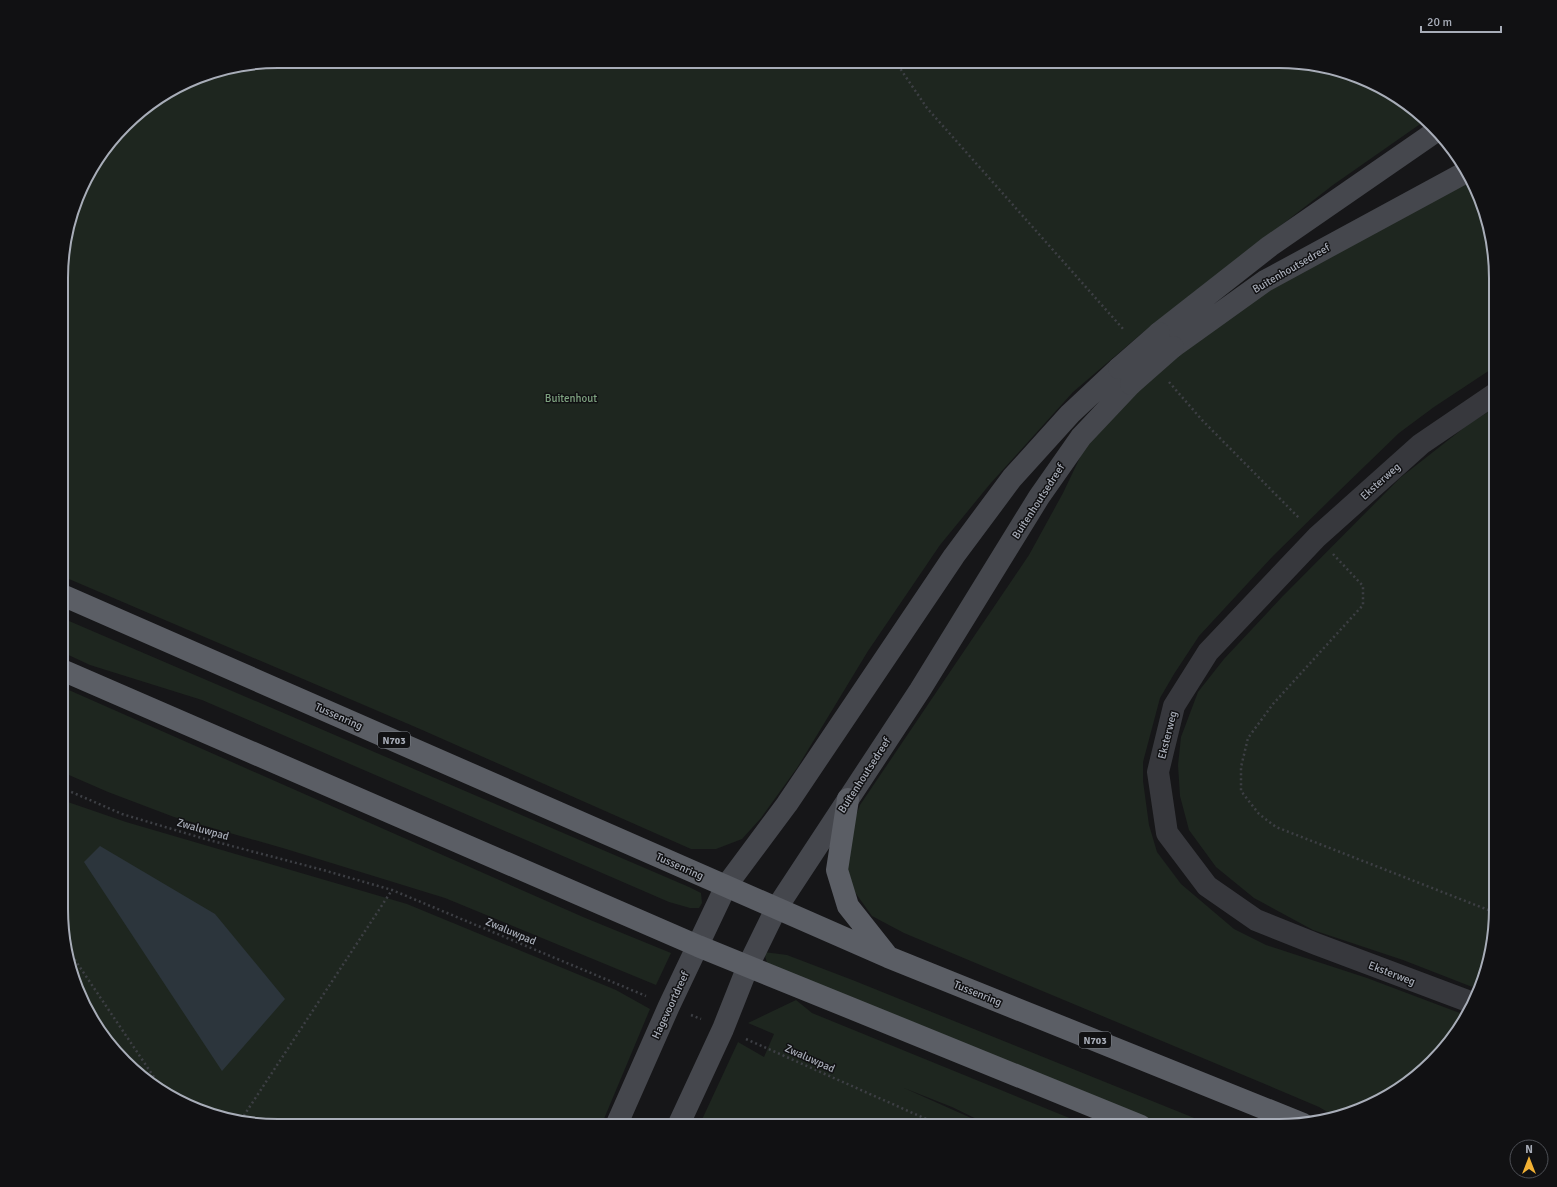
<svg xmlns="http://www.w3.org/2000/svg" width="1557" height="1187" font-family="Signika,sans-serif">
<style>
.green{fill:#1e261f}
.water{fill:#2c353c}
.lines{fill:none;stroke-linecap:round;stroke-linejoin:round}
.path{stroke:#3d3f44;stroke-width:2.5;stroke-dasharray:2 3;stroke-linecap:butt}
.minor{stroke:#37383d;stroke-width:22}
.secondary{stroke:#45474d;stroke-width:22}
.trunk{stroke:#5b5e65;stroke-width:22}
.secondary-bridge{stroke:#45474d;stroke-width:22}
.labels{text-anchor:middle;stroke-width:3;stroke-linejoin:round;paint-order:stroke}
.shield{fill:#111113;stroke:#7b7e86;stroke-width:1}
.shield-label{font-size:10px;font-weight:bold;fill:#a8adb8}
.street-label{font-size:11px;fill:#a8adb8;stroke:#111113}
.park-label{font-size:11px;fill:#7fa381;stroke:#111113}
.rim{fill:none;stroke:#a8adb8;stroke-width:2}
</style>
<rect width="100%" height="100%" fill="#161618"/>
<path class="green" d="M 278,61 L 1293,61 L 1362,77 L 1422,115 L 1426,120 L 1333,185 L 1141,334 L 1073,392 L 990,484 L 940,545 L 868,651 L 797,768 L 761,818 L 742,839 L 716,849 L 691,849 L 420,729 L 62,576 L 63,250 L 90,170 L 135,115 L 208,73 Z
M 1471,178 L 1474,182 L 1492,236 L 1496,278 L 1496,366 L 1434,407 L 1399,433 L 1337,493 L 1273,556 L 1199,636 L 1174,674 L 1160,698 L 1143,762 L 1143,781 L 1149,825 L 1157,852 L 1181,884 L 1234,929 L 1266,945 L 1367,978 L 1465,1015 L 1442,1052 L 1375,1104 L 1336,1117 L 1319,1107 L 1260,1082 L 904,933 L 872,916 L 854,891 L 847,866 L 853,824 L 860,805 L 1029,555 L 1063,493 L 1084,449 L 1143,382 L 1299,268 Z
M 1496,407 L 1496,923 L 1480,990 L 1403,960 L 1313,930 L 1254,898 L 1216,867 L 1189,830 L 1180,796 L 1178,765 L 1181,737 L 1198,692 L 1224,659 L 1282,597 L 1400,478 L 1470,423 Z
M 62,618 L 689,887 L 701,893 L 702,903 L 699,908 L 690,908 L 669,902 L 202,700 L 90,665 L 62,652 Z
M 62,687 L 583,917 L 671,953 L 656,985 L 445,898 L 286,849 L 174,817 L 108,792 L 62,772 Z
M 62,800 L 126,822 L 407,904 L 616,990 L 650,1009 L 601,1126 L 264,1126 L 195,1110 L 135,1072 L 84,1005 L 61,923 Z
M 764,952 L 787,955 L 855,981 L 1214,1126 L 1163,1126 L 1065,1088 L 767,963 Z
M 796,1000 L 812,1013 L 1089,1126 L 991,1126 L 952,1107 L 904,1088 L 989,1126 L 699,1126 L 738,1042 L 764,1057 L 774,1034 L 748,1023 Z"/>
<path class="water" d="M 100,846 L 215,914 L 285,999 L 222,1071 L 84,862 Z"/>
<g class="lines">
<path class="path" d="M 895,61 L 927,108 L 1124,330
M 1169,382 L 1202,420 L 1300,519
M 1333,554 L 1363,586 L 1363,605 L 1273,704 L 1248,738 L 1241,767 L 1241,791 L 1259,814 L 1276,827 L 1496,913
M 62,788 L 122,814 L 205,839 L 323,870 L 392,890 L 646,996
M 69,951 L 162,1089
M 691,1015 L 701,1019
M 746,1039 L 942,1126
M 241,1120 L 392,890"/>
<path class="minor" d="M 1473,1003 L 1316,944 L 1256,920 L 1207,886 L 1167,833 L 1158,772 L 1174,706 L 1208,652 L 1317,537 L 1421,444 L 1496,393"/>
<path class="secondary" d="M 1159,333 L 1270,246 L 1435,132
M 1173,347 L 1265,281 L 1466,172
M 616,1126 L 669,1006 L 726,886 L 787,804 L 954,556 L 1012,478 L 1070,414 L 1119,368
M 678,1126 L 723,1029 L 748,966 L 776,909 L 920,690 L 1039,497 L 1081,437 L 1131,384"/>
<path class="trunk" d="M 62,595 L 888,957 L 1303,1124
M 62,670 L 698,946 L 1141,1126
M 848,799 L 837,870 L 848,906 L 886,954"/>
<path class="secondary-bridge" d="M 1119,368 L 1159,333
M 1131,384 L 1173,347"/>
</g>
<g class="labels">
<g class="shield">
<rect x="378" y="732" width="32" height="16" rx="3"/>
<rect x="1079" y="1032" width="32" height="16" rx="3"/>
</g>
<g class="shield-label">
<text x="394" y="744">N703</text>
<text x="1095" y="1044">N703</text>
</g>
<g class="street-label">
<text transform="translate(1291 268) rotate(-30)" y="4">Buitenhoutsedreef</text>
<text transform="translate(1380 481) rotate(-42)" y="4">Eksterweg</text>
<text transform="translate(1038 501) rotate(-57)" y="4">Buitenhoutsedreef</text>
<text transform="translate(339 716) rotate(24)" y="4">Tussenring</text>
<text transform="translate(1167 735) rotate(-76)" y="4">Eksterweg</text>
<text transform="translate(864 775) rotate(-57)" y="4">Buitenhoutsedreef</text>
<text transform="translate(203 829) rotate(16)" y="4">Zwaluwpad</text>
<text transform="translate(680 866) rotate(24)" y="4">Tussenring</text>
<text transform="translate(511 931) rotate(23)" y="4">Zwaluwpad</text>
<text transform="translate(1392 973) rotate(21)" y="4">Eksterweg</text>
<text transform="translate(978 993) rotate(22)" y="4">Tussenring</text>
<text transform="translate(670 1005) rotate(-65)" y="4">Hagevoortdreef</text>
<text transform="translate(810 1058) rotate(24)" y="4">Zwaluwpad</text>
</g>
<g class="park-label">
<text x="571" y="402">Buitenhout</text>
</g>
</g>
<path d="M0 0H1557V1187H0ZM278 68H1279A210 210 0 0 1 1489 278V909A210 210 0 0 1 1279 1119H278A210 210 0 0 1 68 909V278A210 210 0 0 1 278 68Z" fill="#111113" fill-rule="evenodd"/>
<path class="rim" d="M278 68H1279A210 210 0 0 1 1489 278V909A210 210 0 0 1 1279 1119H278A210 210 0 0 1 68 909V278A210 210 0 0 1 278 68Z"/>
<g transform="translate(1529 1159)"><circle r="19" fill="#111113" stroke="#4d4f55"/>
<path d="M0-3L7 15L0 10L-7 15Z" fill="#f2b134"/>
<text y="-6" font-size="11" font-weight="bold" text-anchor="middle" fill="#a8adb8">N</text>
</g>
<path d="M1421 26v6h80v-6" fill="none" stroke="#a8adb8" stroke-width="2"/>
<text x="1427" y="26" font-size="12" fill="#a8adb8" stroke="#111113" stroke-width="3" paint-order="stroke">20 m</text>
</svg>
